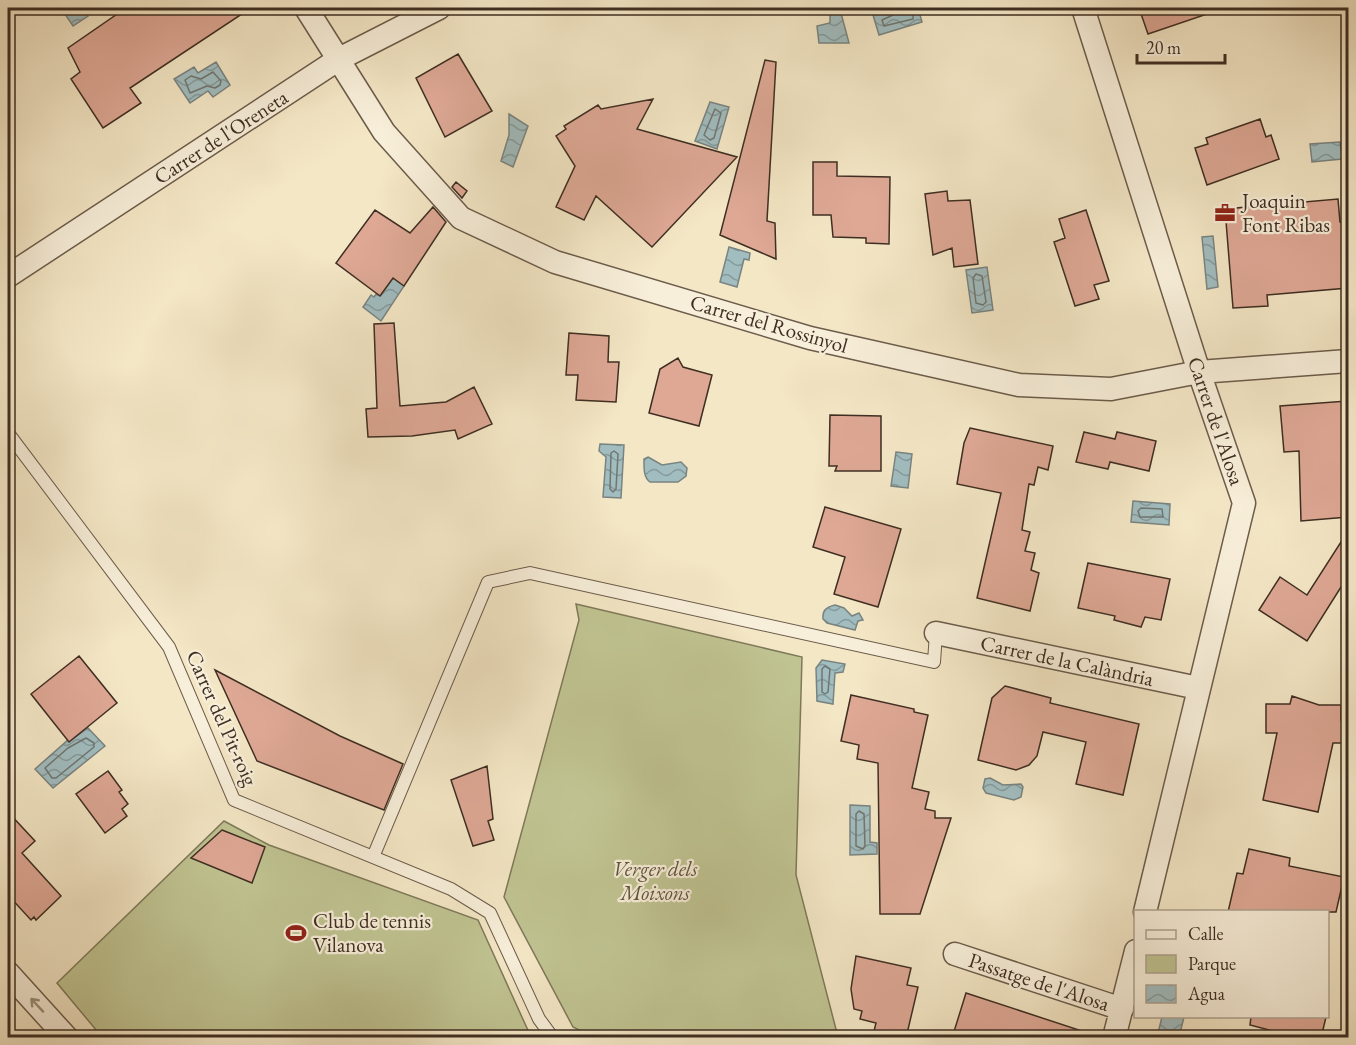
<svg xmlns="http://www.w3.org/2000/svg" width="1356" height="1045" font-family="'EB Garamond',serif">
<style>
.green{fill:#c0c492;stroke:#7f795a;stroke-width:1.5}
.water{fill:url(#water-waves);stroke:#798481;stroke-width:1.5}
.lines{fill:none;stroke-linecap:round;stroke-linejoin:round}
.shore{stroke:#707671;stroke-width:1.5}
.building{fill:#dea895;stroke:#3e2e22;stroke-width:1.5}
.lane-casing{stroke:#6c5c4b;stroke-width:14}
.street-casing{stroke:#6c5c4b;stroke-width:25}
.lane{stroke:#f8efda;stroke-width:12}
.street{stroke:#f8efda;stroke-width:22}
.oneway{stroke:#9b8e7e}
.labels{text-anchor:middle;stroke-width:4.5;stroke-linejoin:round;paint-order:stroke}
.street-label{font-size:21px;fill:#3e2e22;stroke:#f8efda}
.poi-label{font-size:21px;fill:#3e2e22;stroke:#f8efda;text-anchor:start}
.park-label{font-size:21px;font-style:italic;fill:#5e543e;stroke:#f8efda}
</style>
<defs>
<pattern id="water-waves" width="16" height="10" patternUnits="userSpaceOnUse" patternTransform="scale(1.5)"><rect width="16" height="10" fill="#a1bdc0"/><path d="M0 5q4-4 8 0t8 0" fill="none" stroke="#859a9c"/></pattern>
</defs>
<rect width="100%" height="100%" fill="#f4e7c6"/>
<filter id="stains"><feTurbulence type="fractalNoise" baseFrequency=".00333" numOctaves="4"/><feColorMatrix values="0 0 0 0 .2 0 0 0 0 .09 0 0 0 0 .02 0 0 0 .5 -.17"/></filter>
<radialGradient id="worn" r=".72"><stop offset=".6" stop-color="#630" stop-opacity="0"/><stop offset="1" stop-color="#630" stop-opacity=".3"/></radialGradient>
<path class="green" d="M 576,604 L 802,657 L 796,875 L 838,1037 L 595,1038 L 573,1027 L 504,897 L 579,620 Z
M 224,821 L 269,845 L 478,920 L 531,1037 L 102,1037 L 57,983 Z"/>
<path class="water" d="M 61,8 L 82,8 L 88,16 L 73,26 Z
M 898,8 L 918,8 L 922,22 L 879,35 L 873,15 Z
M 841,13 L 849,43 L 819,43 L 817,26 L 830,23 L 830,14 Z
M 216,62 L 230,85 L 213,97 L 208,91 L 190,103 L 174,79 L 194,67 L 198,73 Z
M 710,102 L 729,107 L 717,149 L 695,141 Z
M 509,114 L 528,126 L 513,167 L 501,161 L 509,135 Z
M 1340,142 L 1342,159 L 1312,162 L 1310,144 Z
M 1213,236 L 1218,287 L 1207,289 L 1202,237 Z
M 729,247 L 750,253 L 749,260 L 744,259 L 737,287 L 720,282 Z
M 987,267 L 993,310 L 972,313 L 966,270 Z
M 393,278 L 404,286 L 381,321 L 363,307 L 371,295 L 374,297 L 377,293 L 381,295 Z
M 600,444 L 624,445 L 621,498 L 603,497 L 606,457 L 599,451 Z
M 896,452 L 912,454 L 908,488 L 891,486 Z
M 648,457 L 662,465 L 681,462 L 687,468 L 686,476 L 678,482 L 650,482 C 643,477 644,466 644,459 Z
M 1133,501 L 1170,504 L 1169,525 L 1131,522 Z
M 835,605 L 844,608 L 852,616 L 859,613 L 863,620 L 858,621 L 855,630 L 827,623 L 823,619 C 822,610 827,607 835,605 Z
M 822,660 L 845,664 L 843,672 L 835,673 L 833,704 L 817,701 L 816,668 Z
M 88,728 L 105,746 L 53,788 L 35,769 L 68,740 L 70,741 Z
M 990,778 L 1003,785 L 1021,784 L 1023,787 L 1021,797 L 1014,800 L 986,793 L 983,788 L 985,779 Z
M 850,805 L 870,806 L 870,842 L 877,843 L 877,854 L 850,855 Z
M 1162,1017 L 1184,1017 L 1179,1037 L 1157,1037 Z"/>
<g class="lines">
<path class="shore" d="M 895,8 L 893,15 L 882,20 L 884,26 L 913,19 L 913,8
M 213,72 L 221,81 L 220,85 L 215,88 L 207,86 L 190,93 L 185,80 L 191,76 L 201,79 Z
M 715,109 L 721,113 L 714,138 L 710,140 L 704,135 Z
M 976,274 L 982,276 L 986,302 L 983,305 L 976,303 L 973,278 Z
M 614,451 L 618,454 L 616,489 L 613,492 L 610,489 L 611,453 Z
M 1141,508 L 1162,509 L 1163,517 L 1140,517 L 1138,511 Z
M 825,666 L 830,669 L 828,692 L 825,694 L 822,692 L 822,669 Z
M 86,738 L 94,743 L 94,747 L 56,778 L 52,778 L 45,768 L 68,748 Z
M 859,811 L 864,814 L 865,846 L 863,849 L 856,846 L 856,814 Z"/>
</g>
<path class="building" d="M 126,8 L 251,8 L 130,88 L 141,103 L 103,128 L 71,79 L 80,72 L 68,48 Z
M 1139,8 L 1213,8 L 1213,12 L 1148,34 Z
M 458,54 L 492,111 L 445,137 L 416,78 Z
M 765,60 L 776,62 L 767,221 L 775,223 L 776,259 L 720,235 Z
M 653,99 L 637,129 L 737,157 L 652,247 L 596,196 L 584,220 L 556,207 L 575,166 L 556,136 L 566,129 L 564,126 L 598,105 L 601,109 Z
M 1260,119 L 1266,137 L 1271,135 L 1279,159 L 1207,185 L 1195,148 L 1208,144 L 1206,138 Z
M 813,162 L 837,162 L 837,176 L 890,177 L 889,244 L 866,243 L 866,238 L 833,237 L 831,215 L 813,215 Z
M 456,182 L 467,191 L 462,198 L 452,187 Z
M 947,191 L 948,201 L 970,200 L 978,264 L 954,267 L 952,248 L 933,255 L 925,194 Z
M 1338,199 L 1340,222 L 1344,222 L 1346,243 L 1348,243 L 1348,288 L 1267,295 L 1268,306 L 1233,308 L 1225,209 Z
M 433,207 L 446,222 L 404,286 L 393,278 L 380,296 L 336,263 L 375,210 L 410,233 Z
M 1086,210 L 1109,281 L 1094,285 L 1099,299 L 1075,306 L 1054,242 L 1065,238 L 1059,219 Z
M 394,323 L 400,406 L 446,402 L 474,387 L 492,424 L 458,439 L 455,430 L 412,436 L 368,437 L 366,409 L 377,408 L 374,324 Z
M 569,333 L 609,336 L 608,362 L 619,362 L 616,402 L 576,400 L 578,375 L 566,375 Z
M 678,358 L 683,367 L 712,375 L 699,426 L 649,413 L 660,369 Z
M 1347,401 L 1348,517 L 1301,521 L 1299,451 L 1284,452 L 1280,406 Z
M 830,415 L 881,416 L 881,471 L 835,471 L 837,466 L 829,466 Z
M 970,428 L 1053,446 L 1048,470 L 1038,467 L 1034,485 L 1029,484 L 1022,530 L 1030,532 L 1025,551 L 1035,553 L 1031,570 L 1039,573 L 1030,611 L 977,598 L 1001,493 L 957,484 L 964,443 Z
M 1084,432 L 1115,439 L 1117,432 L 1156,441 L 1149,471 L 1110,462 L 1108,469 L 1076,462 Z
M 825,507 L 901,529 L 878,607 L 834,594 L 845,557 L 813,547 Z
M 1348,531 L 1348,576 L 1307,641 L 1259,610 L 1280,577 L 1307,595 Z
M 1088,563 L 1170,579 L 1161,620 L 1145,617 L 1141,627 L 1114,620 L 1115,616 L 1078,608 Z
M 79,656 L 117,703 L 69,742 L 31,694 Z
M 215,670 L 340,736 L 403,764 L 384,810 L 257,761 Z
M 1005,686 L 1051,698 L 1050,703 L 1139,724 L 1123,795 L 1076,784 L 1086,742 L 1043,732 L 1037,756 L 1029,765 L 1016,770 L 978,760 L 992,698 Z
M 851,695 L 914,709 L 914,712 L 928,715 L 912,788 L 929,792 L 925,809 L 935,811 L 935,818 L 951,818 L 920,914 L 880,914 L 878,763 L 857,759 L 859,745 L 841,741 Z
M 1292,696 L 1319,705 L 1341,705 L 1341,720 L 1348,720 L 1348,743 L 1333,743 L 1318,812 L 1263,800 L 1277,733 L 1266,733 L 1266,704 L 1290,704 Z
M 487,766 L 493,819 L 488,821 L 494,840 L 473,846 L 451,780 Z
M 108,771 L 122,790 L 119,792 L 128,804 L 122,809 L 127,816 L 105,833 L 76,794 Z
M 8,812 L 35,841 L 22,853 L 61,896 L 36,920 L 34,917 L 31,920 L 8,895 Z
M 222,830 L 265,847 L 252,883 L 191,858 Z
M 1249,849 L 1290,858 L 1289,866 L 1344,877 L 1336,912 L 1228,912 L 1237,873 L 1243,874 Z
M 856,956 L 911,968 L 907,985 L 918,987 L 906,1038 L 874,1031 L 876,1023 L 860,1019 L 862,1011 L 854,1009 L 851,989 Z
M 966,993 L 1088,1033 L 1087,1038 L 952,1038 Z
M 1251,1017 L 1326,1017 L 1321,1038 L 1299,1038 L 1250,1025 Z"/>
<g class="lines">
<g class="lane-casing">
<path id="lane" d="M 8,433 L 169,647 L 234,800 L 451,889 L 490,913 L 539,1019 L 553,1038
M 373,857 L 488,582 L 530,573 L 934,662 L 936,633"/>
</g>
<g class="street-casing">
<path id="street" d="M 306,8 L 384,132 L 461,218 L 555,262 L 810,338 L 1019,385 L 1111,389 L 1199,372 L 1348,361
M 1083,8 L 1199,372 L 1244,503 L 1145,912
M 8,276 L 339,59 L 439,8
M 936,633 L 1198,688
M 955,954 L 1122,1009
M 8,973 L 67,1038
M 1114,1038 L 1136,951"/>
</g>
<use href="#lane" class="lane"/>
<use href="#street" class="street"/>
</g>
<defs><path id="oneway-shaft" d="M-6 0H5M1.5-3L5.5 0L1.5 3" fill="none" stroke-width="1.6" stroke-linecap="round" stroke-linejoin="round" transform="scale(1.5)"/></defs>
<use class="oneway" href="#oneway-shaft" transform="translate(37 1005) rotate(-133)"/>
<defs>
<g id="office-bare" transform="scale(1.62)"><path d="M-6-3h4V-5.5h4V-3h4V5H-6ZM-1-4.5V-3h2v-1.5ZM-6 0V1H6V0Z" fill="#8f2418" stroke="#f8efda" stroke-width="2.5" paint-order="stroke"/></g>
<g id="stadium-bare" transform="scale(1.62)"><path d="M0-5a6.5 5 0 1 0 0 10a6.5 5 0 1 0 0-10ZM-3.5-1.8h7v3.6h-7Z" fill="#8f2418" stroke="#f8efda" stroke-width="2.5" paint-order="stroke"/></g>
</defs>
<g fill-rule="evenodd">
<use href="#office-bare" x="1225" y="213"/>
<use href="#stadium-bare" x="296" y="933"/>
</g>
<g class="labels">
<g class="street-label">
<text transform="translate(221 137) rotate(-33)" y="7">Carrer de l'Oreneta</text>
<text transform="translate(769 324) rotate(16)" y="7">Carrer del Rossinyol</text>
<text transform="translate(1216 421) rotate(71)" y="7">Carrer de l'Alosa</text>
<text transform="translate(1067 661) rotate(12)" y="7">Carrer de la Calàndria</text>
<text transform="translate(222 718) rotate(66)" y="7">Carrer del Pit-roig</text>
<text transform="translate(1039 982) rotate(18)" y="7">Passatge de l'Alosa</text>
</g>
<g class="poi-label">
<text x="1242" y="208">Joaquin<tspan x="1242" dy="24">Font Ribas</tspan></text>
<text x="313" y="928">Club de tennis<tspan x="313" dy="24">Vilanova</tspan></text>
</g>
<g class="park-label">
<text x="655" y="876">Verger dels<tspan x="655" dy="24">Moixons</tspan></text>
</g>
</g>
<rect width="1356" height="1045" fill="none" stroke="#f4e7c6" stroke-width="30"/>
<rect x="9" y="9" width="1338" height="1027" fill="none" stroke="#3e2e22" stroke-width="3"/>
<rect x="15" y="15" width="1326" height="1015" fill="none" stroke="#3e2e22" stroke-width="1.5"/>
<rect x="1134" y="910" width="195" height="108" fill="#f8efda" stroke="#aea290" stroke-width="1.5"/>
<rect x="1146" y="930" width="30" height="9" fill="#f8efda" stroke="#aea290" stroke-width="1.5"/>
<text x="1188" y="940" font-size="18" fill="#3e2e22">Calle</text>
<rect x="1146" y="955" width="30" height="18" fill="#c0c492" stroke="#aea290" stroke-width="1.5"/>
<text x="1188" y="970" font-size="18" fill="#3e2e22">Parque</text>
<rect x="1146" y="985" width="30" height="18" fill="url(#water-waves)" stroke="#aea290" stroke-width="1.5"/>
<text x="1188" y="1000" font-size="18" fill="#3e2e22">Agua</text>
<path d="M1137 54v9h88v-9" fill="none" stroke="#3e2e22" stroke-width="3"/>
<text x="1146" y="54" font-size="18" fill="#3e2e22" stroke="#f8efda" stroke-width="4.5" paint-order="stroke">20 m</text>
<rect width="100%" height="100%" filter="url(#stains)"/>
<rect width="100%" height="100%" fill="url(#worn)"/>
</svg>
